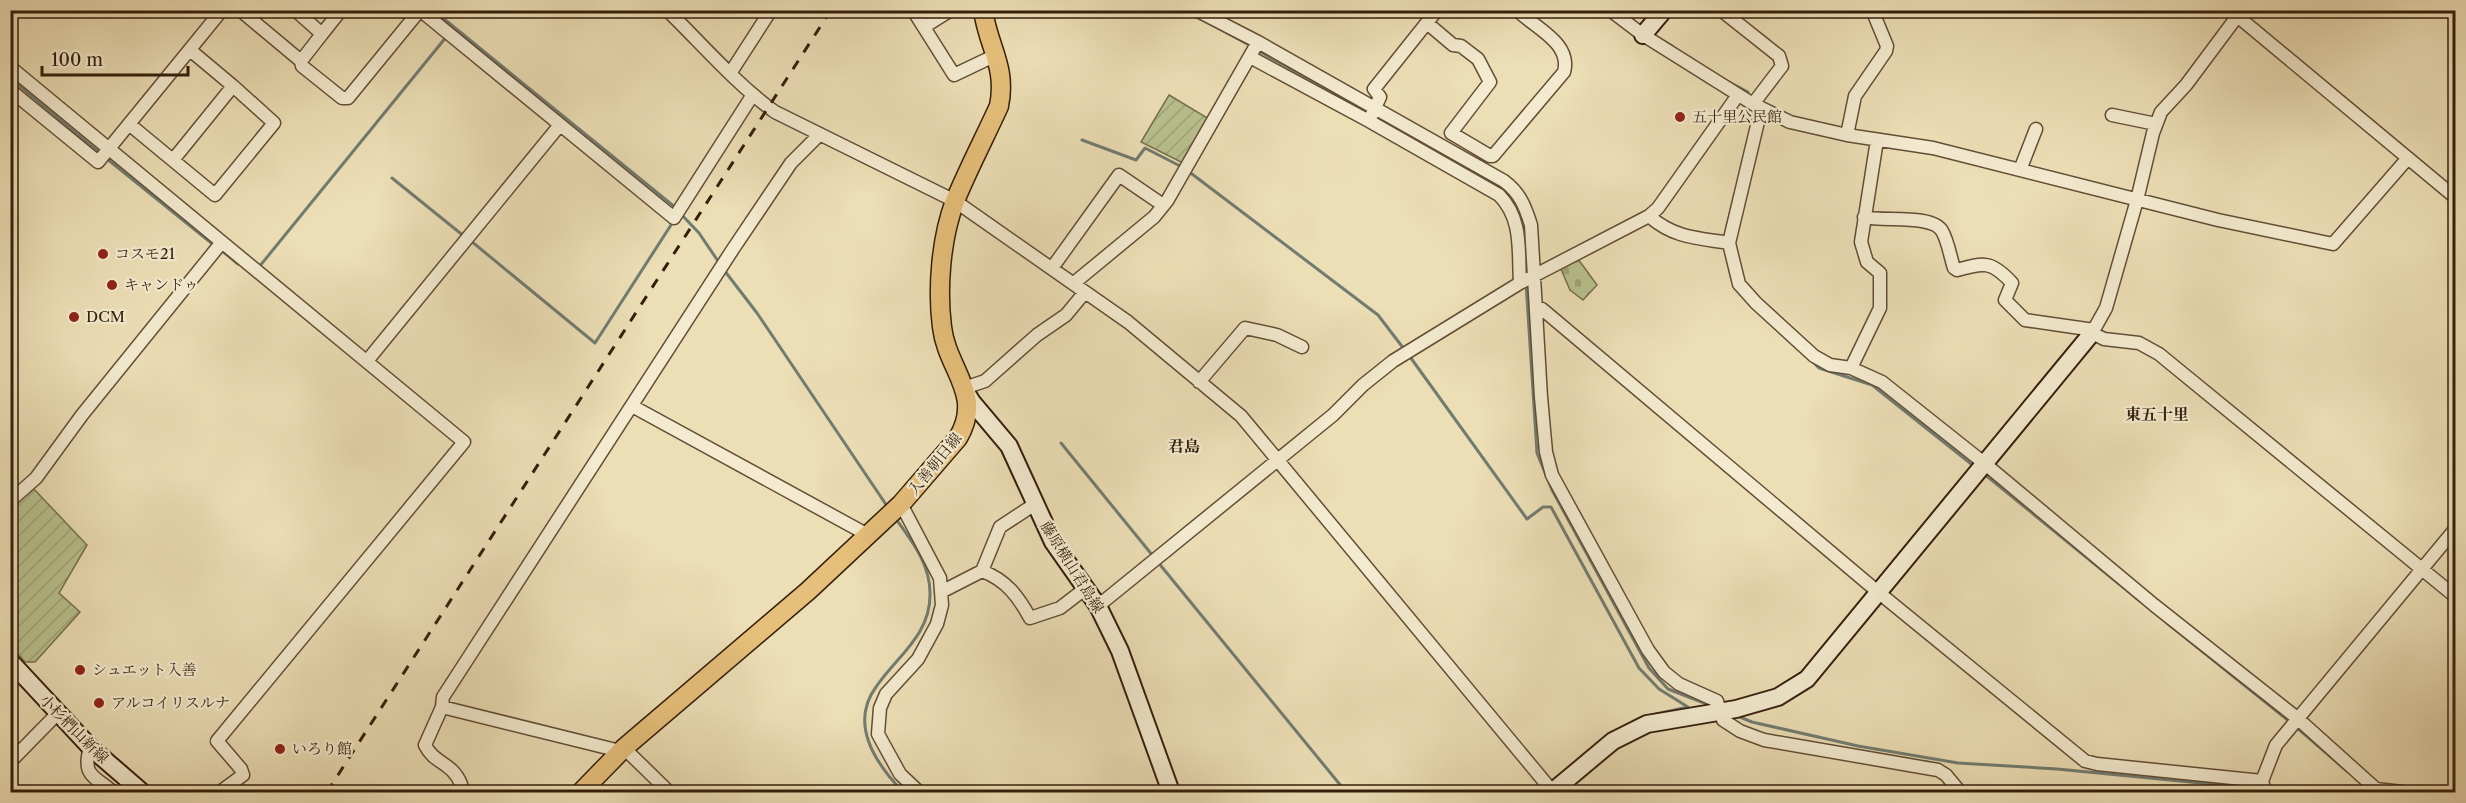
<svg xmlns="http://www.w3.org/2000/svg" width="2466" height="803" font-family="'Libre Caslon Text','Noto Serif JP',serif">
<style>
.cemetery{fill:url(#cemetery-stones);stroke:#76704c;stroke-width:1.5}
.garden{fill:url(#garden-furrows);stroke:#76704c;stroke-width:1.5}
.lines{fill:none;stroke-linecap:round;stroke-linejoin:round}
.stream{stroke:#717c71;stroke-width:3}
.street-casing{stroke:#624e36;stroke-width:15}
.secondary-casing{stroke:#341e0c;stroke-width:20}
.primary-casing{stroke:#341e0c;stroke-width:21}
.street{stroke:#f3eacf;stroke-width:12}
.secondary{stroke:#f3eacf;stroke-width:16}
.primary{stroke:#e6bf7a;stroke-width:18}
.rail{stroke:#341e0c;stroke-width:3;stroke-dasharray:10 10;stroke-linecap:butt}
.poi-dot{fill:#8f2418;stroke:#f3eacf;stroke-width:2}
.labels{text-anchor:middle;stroke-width:4.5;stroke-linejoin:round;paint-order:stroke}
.poi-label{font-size:15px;fill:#341e0c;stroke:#f3eacf;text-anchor:start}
.street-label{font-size:15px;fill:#341e0c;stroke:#f3eacf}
.neighbourhood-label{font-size:16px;font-weight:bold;fill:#341e0c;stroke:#f3eacf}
</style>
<defs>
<pattern id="cemetery-stones" width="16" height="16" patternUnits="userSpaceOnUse" patternTransform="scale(1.5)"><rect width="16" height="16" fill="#b8c18d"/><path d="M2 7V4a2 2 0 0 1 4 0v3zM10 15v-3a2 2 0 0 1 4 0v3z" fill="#9fa578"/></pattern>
<pattern id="garden-furrows" width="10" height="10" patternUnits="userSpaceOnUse" patternTransform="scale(1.5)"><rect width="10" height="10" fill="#b8c18d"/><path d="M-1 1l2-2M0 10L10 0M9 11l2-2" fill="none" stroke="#9fa578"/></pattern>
</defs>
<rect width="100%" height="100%" fill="#ecdeb5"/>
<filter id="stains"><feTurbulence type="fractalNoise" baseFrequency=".00333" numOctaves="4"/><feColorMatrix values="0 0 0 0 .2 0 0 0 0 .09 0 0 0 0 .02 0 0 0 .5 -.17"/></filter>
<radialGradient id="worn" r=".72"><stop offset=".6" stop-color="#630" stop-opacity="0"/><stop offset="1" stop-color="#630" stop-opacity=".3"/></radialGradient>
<path class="cemetery" d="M 1578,259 L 1597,285 L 1583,300 L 1570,290 L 1560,267 Z"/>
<path class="garden" d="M 1169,95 L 1209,119 L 1183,163 L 1141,142 Z
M 32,487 L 87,545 L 59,593 L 80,612 L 35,662 L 25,662 L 11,646 L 11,507 Z"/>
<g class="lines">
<path class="stream" d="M 433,10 L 676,208
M 1220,29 L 1251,46
M 1652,34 L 1672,46
M 1257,50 L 1369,112
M 10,78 L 101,154
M 1723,79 L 1748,92 L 1749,96
M 1374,116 L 1460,164 L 1488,182
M 1082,140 L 1136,160 L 1145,148 L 1182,167
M 106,158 L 215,246
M 1188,171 L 1378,315 L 1404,349
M 392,178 L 465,237
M 1503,192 L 1513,199 L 1522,217
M 680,213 L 699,233 L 720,264
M 1525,223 L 1526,277
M 1724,239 L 1735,193
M 471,241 L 595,343 L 671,225
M 1724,246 L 1732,280
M 221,250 L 238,264
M 259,267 L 447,36
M 724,270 L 757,313 L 887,506
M 1526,283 L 1537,453 L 1552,490 L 1649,668 L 1668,689 L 1712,706
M 1408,354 L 1527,519 L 1543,507 L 1551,507 L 1639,668 L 1659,689 L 1688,707 L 1647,716
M 1810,359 L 1819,368 L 1872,385 L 1975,467
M 1061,443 L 1153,556
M 1983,473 L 2140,601
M 896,519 C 912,541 930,564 930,593 C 931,635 897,656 876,687 C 848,725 877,765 903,792
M 1157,561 L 1346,792
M 2167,623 L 2290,722
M 1735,715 L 1752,722 L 1858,746 L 1958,763 L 2057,769 L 2262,789
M 2295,726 L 2347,771
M 1617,731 L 1640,718
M 2363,785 L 2370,792
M 2268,790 L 2303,792"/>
<g class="street-casing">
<path id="street" d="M 240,10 L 301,61 L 322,34
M 295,10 L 322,34 L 341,10
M 667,10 C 701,43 737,85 775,112 L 955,201 L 1128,322 L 1241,416 L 1553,792
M 913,10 L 954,75 L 996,55
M 1196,10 L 1258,42 L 1504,181 C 1520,193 1525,206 1531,225 L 1541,397 L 1546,452 L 1552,475 L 1648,650 L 1664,672 L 1679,684 L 1717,701 L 1723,720 L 1740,731 L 1764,740 L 1938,770 L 1946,775 L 1960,792
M 1610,10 L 1643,35 L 1753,104 L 1790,122 L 1847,135 L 1933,148 L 2218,220 L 2333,244 L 2408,158
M 1721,10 L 1779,56 L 1782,66 L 1753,104
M 2230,10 L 2456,198
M 2242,10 L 2186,85 L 2161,112 L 2153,133 L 2137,200 L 2106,308 L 2092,333 L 2104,339 L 2139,343 L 2159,354 L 2456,597
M 1427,23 L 1453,45 L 1461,46 L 1478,59 L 1490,82 L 1451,133 L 1490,156 L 1493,156 L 1564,72 C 1572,43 1535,28 1517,10
M 924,27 L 951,10
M 1250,57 L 1369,121 L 1380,97 L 1374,89 L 1437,10
M 301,61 L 302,66 L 342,98 L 348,98 L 420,10 L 674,218 L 752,96
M 10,67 L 464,442 L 217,741 L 241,769 L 243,775 L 220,792
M 731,72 L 771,10
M 10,90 L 98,162 L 222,10
M 1761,109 L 1729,243 L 1739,284 L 1756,303 L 1814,356 L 1830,365 L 1851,368 L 1882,382 L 1984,463 L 2154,605 L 2297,718 L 2376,789 L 2402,792
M 2112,115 L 2156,124
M 1369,121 L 1499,195 C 1523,219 1518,251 1520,283
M 129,124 L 215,195 L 274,123 L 233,86
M 1847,135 L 1855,96 L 1886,51 L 1887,46 L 1875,17 L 1879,10
M 173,160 L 233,86 L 190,50
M 2020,170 L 2036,129
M 1649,216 C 1674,238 1697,238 1729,243
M 1864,217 C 1884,222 1932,214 1942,231 C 1948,241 1950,256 1954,268 L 1957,270 C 1984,262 1992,261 2012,283 L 2005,300 L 2025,320 L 2094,330
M 1052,268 L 1119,175 L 1163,205
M 1074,283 L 1154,217 L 1167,201 L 1258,42
M 1537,309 L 1542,309 L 1878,592 L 2085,761 L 2097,764 L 2262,781
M 367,361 L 559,126
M 1851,368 L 1880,308 L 1880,273 L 1867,262 L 1861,242 L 1877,140
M 1199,382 L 1245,328 L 1277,335 L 1302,347
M 964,388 L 985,381 L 1037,335 L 1066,315 L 1085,292
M 632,406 L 868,535
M 10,501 L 36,478 L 82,415 L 222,242
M 901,504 L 940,578 L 942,605 L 937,624 L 918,659 L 886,694 L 880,708 L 878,734 L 900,774 L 919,792
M 982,571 C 1006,580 1018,596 1030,618 L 1060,608 L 1086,588
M 941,592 L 982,571 L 1000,527 L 1035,504
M 1098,606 L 1333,415 L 1363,385 L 1393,361 L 1520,283 L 1649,216 L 1658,208 L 1738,95
M 442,707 L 620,751
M 90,747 C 82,776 93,775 113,792
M 624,748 L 669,792
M 10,762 L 57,714
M 458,792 L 461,784 C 452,762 434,764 425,745 L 442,707 L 443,697 L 733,249 L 791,163 L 820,134
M 2265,792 L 2262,781 L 2276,745 L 2456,528"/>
</g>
<g class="secondary-casing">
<path id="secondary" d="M 1643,35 L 1664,10
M 964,389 L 972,402 L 1009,446 L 1053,542 L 1098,606 L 1120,651 L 1171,792
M 10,661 L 90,747 L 142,792
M 1552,792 L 1613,741 L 1647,724 L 1736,709 L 1778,697 L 1807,679 L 2092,333"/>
</g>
<g class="primary-casing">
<path id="primary" d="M 581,792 L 624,748 L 808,591 L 901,504 L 958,438 C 984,394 947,370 942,327 C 937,288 941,238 955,201 C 968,169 985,137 999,106 C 1007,66 988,47 983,10"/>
</g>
<use href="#street" class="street"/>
<use href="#secondary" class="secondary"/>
<use href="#primary" class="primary"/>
<path class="rail" d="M 327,792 L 831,10"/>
</g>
<g class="poi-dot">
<circle cx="1680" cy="117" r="6"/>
<circle cx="103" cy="254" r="6"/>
<circle cx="112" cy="285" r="6"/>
<circle cx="74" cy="317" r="6"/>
<circle cx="80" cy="670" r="6"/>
<circle cx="99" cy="703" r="6"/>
<circle cx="280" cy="749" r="6"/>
</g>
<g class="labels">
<g class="poi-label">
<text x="1692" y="122">五十里公民館</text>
<text x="115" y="259">コスモ21</text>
<text x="124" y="290">キャンドゥ</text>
<text x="86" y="322">DCM</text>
<text x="92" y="675">シュエット入善</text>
<text x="111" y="708">アルコイリスルナ</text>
<text x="292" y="754">いろり館</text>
</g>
<g class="street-label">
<text transform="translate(935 464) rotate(-51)" y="5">入善朝日線</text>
<text transform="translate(1072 567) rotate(58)" y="5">藤原横山君島線</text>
<text transform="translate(74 729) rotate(45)" y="5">小杉椚山新線</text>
</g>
<g class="neighbourhood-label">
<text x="2157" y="420">東五十里</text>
<text x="1184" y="452">君島</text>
</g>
</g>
<rect width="2466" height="803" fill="none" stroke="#ecdeb5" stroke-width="36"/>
<rect x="12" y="12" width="2442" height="779" fill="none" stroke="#341e0c" stroke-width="3"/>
<rect x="18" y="18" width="2430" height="767" fill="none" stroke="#341e0c" stroke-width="1.5"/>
<path d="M42 66v9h146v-9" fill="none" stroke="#341e0c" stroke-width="3"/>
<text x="51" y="66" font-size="18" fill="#341e0c" stroke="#f3eacf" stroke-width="4.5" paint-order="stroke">100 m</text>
<rect width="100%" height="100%" filter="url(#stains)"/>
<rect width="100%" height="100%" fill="url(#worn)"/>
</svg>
